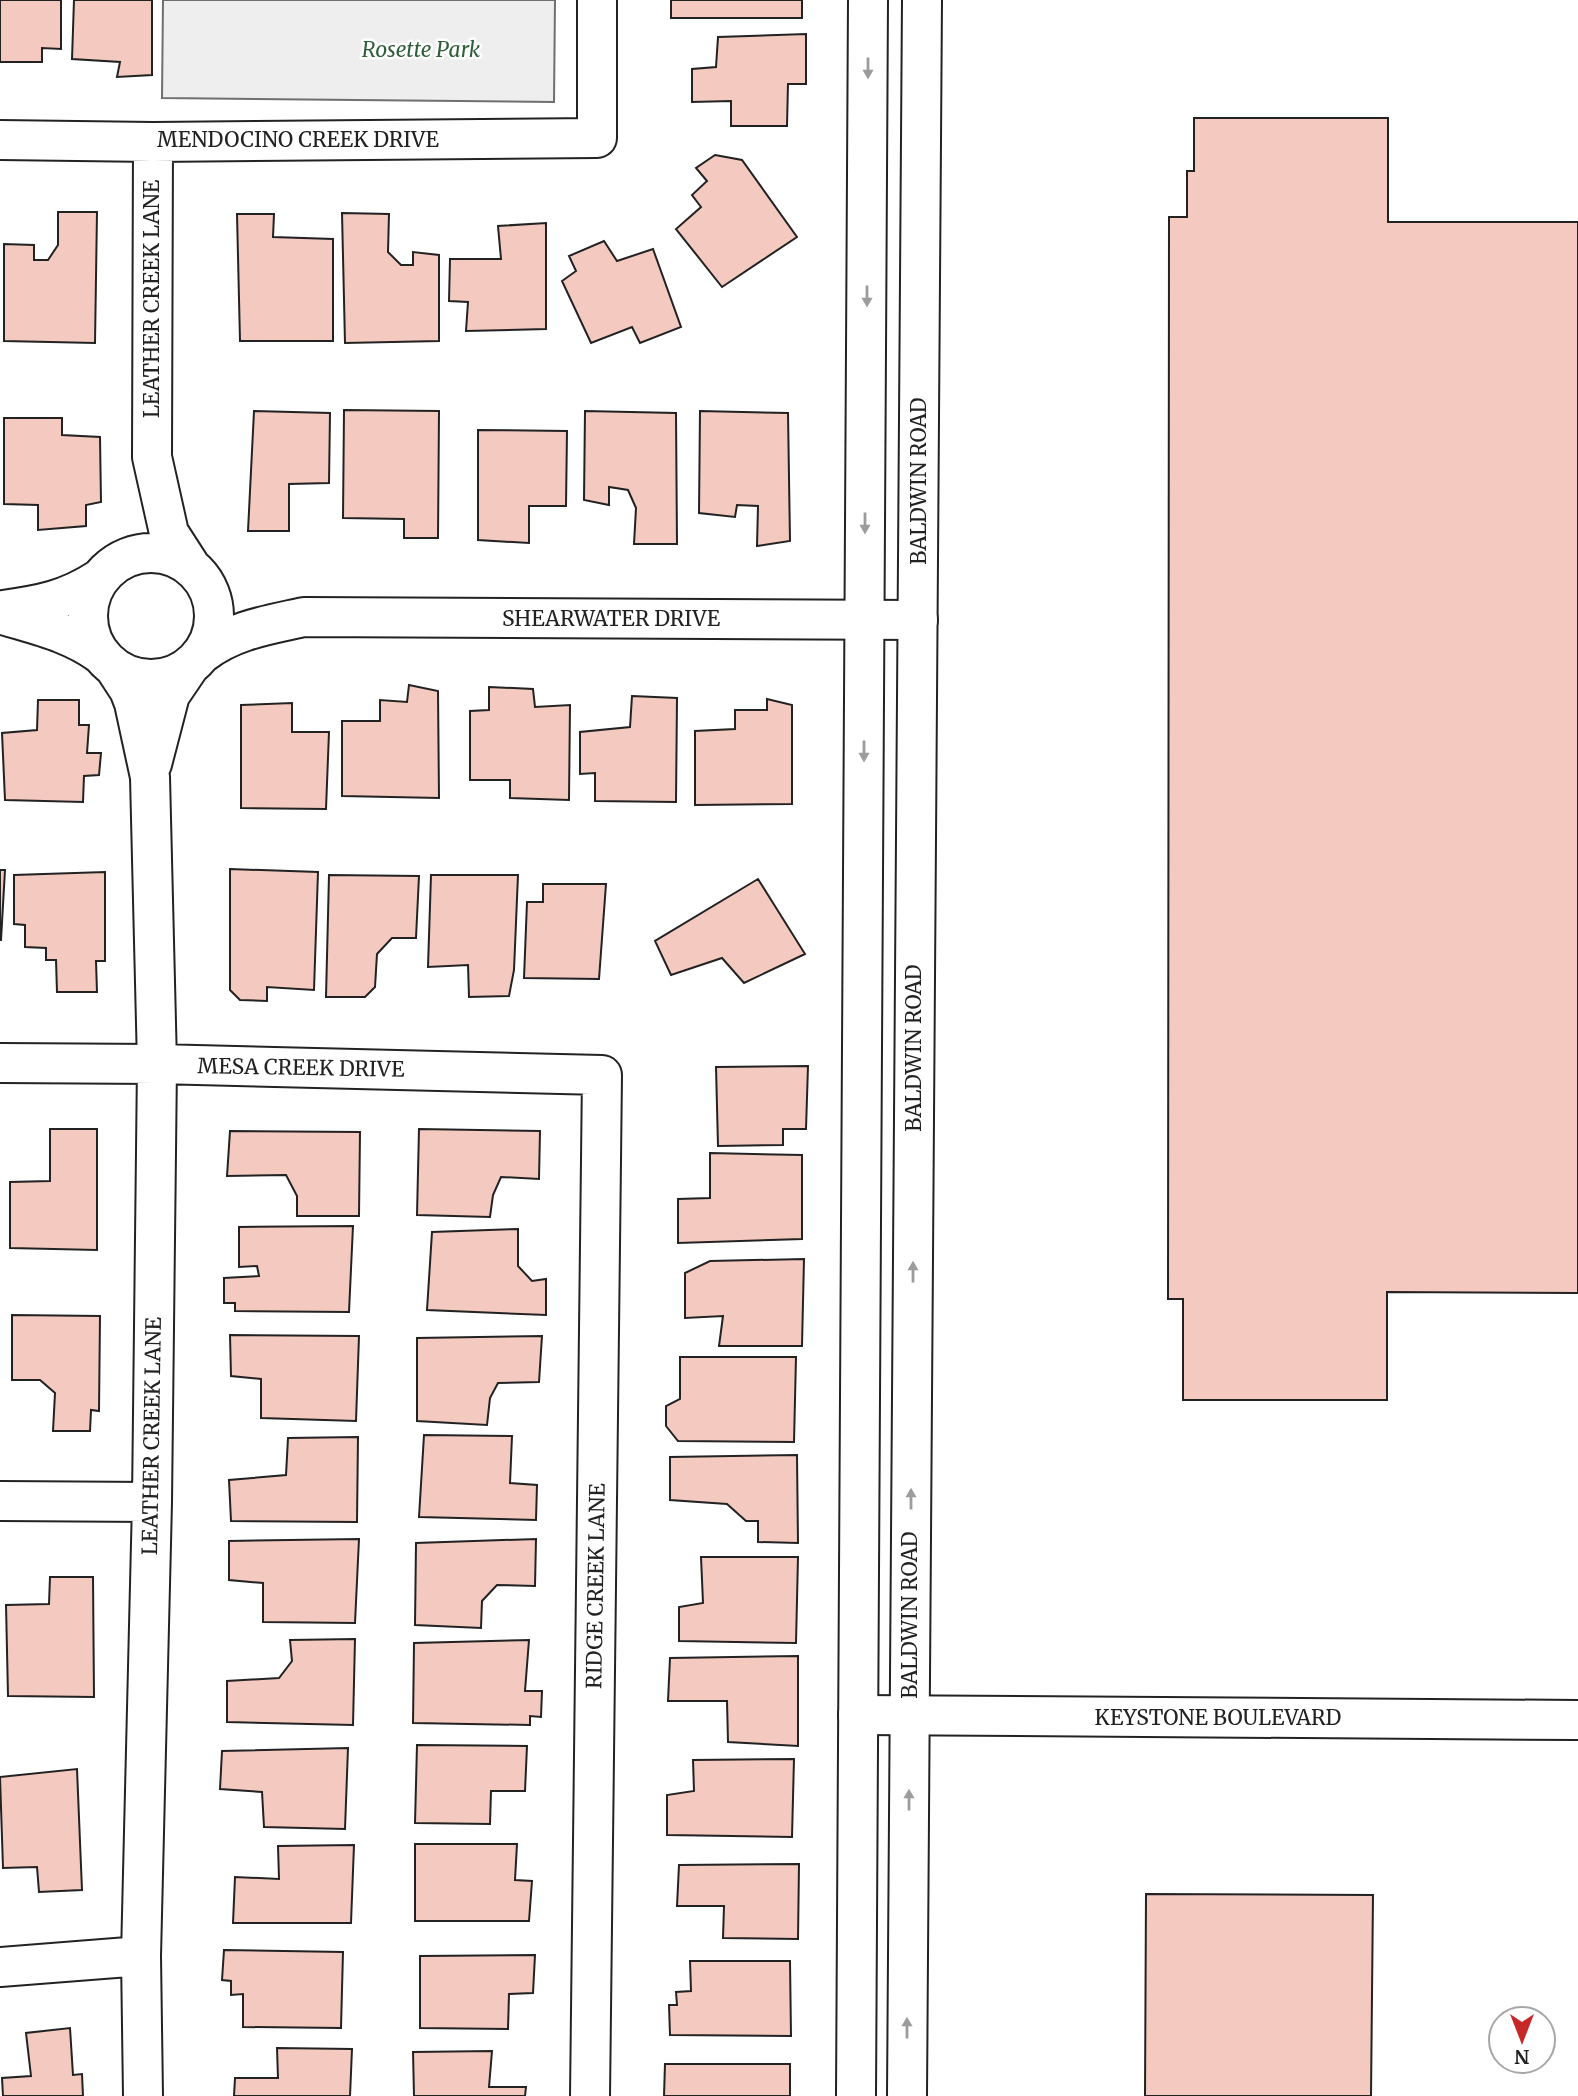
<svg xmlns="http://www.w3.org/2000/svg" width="1578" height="2096" font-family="Merriweather,serif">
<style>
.green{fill:#eee;stroke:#6f6f6f;stroke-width:2}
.building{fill:#f3c9c0;stroke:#222;stroke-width:2}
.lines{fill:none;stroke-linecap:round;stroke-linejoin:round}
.minor-casing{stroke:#222;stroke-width:42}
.major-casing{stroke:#222;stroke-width:42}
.minor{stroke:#fff;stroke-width:38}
.major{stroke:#fff;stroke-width:38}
.oneway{fill:#9c9c9c}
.labels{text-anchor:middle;stroke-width:5;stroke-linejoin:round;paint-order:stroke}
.park-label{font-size:21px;font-style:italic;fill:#2f5e38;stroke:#fff}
.street-label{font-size:21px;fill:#222;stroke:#fff}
</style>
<rect width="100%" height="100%" fill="#fff"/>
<path class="green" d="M 163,0 L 555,0 L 554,102 L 162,98 Z"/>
<path class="building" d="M 0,0 L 61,0 L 61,49 L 42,48 L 42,62 L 0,62 Z
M 74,0 L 152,0 L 152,75 L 117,77 L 120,62 L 72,59 Z
M 671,0 L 802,0 L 802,18 L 671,18 Z
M 806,34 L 806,84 L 788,84 L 787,126 L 731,126 L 731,101 L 692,102 L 692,69 L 716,67 L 718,37 Z
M 1194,118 L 1388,118 L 1388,222 L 1578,222 L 1578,1293 L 1387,1292 L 1387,1400 L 1183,1400 L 1183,1299 L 1168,1299 L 1169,217 L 1187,217 L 1187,171 L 1194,171 Z
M 715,155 L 742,160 L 797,237 L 722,287 L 676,229 L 701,207 L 692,195 L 707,181 L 696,168 Z
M 58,212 L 97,212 L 95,343 L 4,341 L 4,244 L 34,245 L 34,260 L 48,260 L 58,245 Z
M 342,213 L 389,214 L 388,252 L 401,265 L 413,265 L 413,252 L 439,255 L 439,341 L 345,343 Z
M 237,214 L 274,214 L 273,237 L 333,239 L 333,341 L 240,341 Z
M 546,223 L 546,329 L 466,331 L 468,302 L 449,301 L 450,259 L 501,259 L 498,226 Z
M 604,241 L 617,261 L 653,249 L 681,327 L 640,343 L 632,327 L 591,343 L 562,281 L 576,271 L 569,256 Z
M 344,410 L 439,411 L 438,538 L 404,538 L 404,519 L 343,518 Z
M 254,411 L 330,413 L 329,483 L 289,484 L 289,531 L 248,531 Z
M 585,411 L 676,413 L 677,544 L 634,544 L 636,508 L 628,490 L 609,487 L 609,505 L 584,500 Z
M 700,411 L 788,413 L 790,541 L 757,546 L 758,506 L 737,505 L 735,517 L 699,513 Z
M 4,418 L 62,418 L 62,435 L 100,437 L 101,502 L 86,505 L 86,526 L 38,530 L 38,505 L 4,504 Z
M 478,430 L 567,431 L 566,506 L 529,506 L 529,543 L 478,540 Z
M 409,685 L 438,691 L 439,798 L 342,796 L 342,721 L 380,721 L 380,700 L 407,702 Z
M 489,687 L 533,689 L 535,707 L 570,705 L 569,800 L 510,798 L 510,780 L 470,780 L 470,711 L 489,710 Z
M 632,696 L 677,698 L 676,802 L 595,801 L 595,773 L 580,774 L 580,732 L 630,727 Z
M 767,699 L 792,705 L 792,804 L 695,805 L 695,731 L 735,729 L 735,710 L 767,710 Z
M 38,700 L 79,700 L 79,725 L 89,725 L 87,753 L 101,753 L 99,775 L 84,776 L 83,802 L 5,800 L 2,733 L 37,730 Z
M 292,703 L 292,732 L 329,732 L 326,809 L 241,808 L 241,705 Z
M 230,869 L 318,872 L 314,990 L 267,987 L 267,1001 L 240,1000 L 230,990 Z
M 0,870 L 5,870 L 1,940 L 0,940 Z
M 105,872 L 105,961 L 96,961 L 97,992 L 57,992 L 56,960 L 46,960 L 46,948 L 25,947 L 25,925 L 14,924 L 14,875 Z
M 329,875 L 419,876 L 416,938 L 392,938 L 377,954 L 375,987 L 365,997 L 326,997 Z
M 431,875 L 518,875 L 514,970 L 509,996 L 469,997 L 468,965 L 428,967 Z
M 758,879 L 805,954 L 744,983 L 722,958 L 671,975 L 655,941 Z
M 543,884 L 606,884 L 599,979 L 524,978 L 527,902 L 543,902 Z
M 808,1066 L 806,1129 L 783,1129 L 783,1145 L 718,1146 L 716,1067 Z
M 50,1129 L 97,1129 L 97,1250 L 10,1248 L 10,1182 L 50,1181 Z
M 419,1129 L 540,1131 L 539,1179 L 501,1177 L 493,1195 L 490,1217 L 417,1215 Z
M 230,1131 L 360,1132 L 359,1216 L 297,1216 L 297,1196 L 286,1175 L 227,1176 Z
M 710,1153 L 802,1155 L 802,1239 L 678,1243 L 678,1199 L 710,1198 Z
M 353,1226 L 349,1312 L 235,1311 L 235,1303 L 224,1303 L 224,1278 L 259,1276 L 257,1266 L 239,1267 L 239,1227 Z
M 518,1229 L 518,1266 L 532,1281 L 546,1279 L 546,1315 L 427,1310 L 432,1232 Z
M 804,1259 L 802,1346 L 719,1346 L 723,1316 L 685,1318 L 685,1273 L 710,1261 Z
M 12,1315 L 100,1316 L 99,1411 L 91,1410 L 90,1431 L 53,1431 L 55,1393 L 40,1380 L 12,1380 Z
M 230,1335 L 359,1336 L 356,1421 L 261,1418 L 261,1379 L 231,1376 Z
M 542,1336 L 539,1382 L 498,1383 L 490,1398 L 487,1425 L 417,1421 L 417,1338 Z
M 680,1357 L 796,1357 L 794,1442 L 678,1441 L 666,1426 L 666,1406 L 680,1399 Z
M 424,1435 L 512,1436 L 510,1483 L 537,1485 L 536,1520 L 419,1517 Z
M 358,1437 L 357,1522 L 231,1521 L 229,1480 L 286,1475 L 288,1438 Z
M 797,1455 L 798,1543 L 758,1542 L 758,1521 L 746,1521 L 727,1504 L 670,1500 L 670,1457 Z
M 359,1539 L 355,1623 L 263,1622 L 263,1583 L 229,1580 L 229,1541 Z
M 536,1539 L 535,1586 L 497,1585 L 482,1601 L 481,1628 L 415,1625 L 416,1543 Z
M 701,1557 L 798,1557 L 796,1643 L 679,1641 L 679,1607 L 703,1603 Z
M 50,1577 L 93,1577 L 94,1697 L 8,1696 L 6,1605 L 49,1604 Z
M 355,1639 L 353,1725 L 227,1722 L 227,1681 L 279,1678 L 292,1661 L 290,1640 Z
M 529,1640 L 525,1691 L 542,1691 L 541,1717 L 530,1716 L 530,1725 L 413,1723 L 414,1643 Z
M 798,1656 L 798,1746 L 728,1742 L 727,1701 L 668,1701 L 670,1658 Z
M 417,1745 L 527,1746 L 525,1791 L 491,1791 L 490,1824 L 415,1823 Z
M 348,1748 L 345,1829 L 264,1827 L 262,1792 L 220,1789 L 222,1751 Z
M 794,1759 L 792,1837 L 667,1835 L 667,1795 L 694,1791 L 693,1760 Z
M 77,1769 L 82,1890 L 39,1892 L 37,1867 L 3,1868 L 0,1777 Z
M 415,1844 L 517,1844 L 515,1880 L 532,1881 L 529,1921 L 415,1921 Z
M 354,1845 L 351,1923 L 233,1923 L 235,1877 L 279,1879 L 278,1846 Z
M 799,1864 L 798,1939 L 723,1938 L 724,1906 L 677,1906 L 679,1865 Z
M 1146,1894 L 1373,1895 L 1371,2096 L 1145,2096 Z
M 224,1950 L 343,1952 L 341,2028 L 243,2027 L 243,1994 L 231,1995 L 231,1981 L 222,1980 Z
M 535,1955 L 533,1993 L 509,1994 L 508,2029 L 420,2028 L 420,1956 Z
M 690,1961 L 790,1961 L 791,2036 L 670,2035 L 669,2005 L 677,2005 L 676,1992 L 691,1991 Z
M 70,2028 L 73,2075 L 82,2074 L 83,2096 L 3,2096 L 2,2078 L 31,2076 L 26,2033 Z
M 277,2048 L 352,2049 L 350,2096 L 234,2096 L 235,2078 L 278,2078 Z
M 492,2051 L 489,2087 L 526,2087 L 525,2096 L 414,2096 L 413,2052 Z
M 665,2064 L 790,2064 L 790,2096 L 664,2096 Z"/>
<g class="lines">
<g class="minor-casing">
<path id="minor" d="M 0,140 L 153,142 L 597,138 L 597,0
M 153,142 L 152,457 L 169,533 L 189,564
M88 616a63 63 0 1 1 126 0a63 63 0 1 1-126 0Z
M 3,610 C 40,605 67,600 99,579
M 0,614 C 35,625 70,632 100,654
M 203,653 C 233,630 268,625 304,617 L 918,620
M 114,667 L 129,690 L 134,703 L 150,777 L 157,1064 L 152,1502 L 141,1956 L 143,2096
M 152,764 L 170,695 L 189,667
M 0,1063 L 157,1064 L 602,1075 L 590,2096
M 0,1501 L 152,1502
M 858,1715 L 1578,1720
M 0,1967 L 141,1956"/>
</g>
<g class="major-casing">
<path id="major" d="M 856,2096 L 868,0
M 907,2096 L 922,0"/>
</g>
<use href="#minor" class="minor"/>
<use href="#major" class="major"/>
</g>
<defs><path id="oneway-solid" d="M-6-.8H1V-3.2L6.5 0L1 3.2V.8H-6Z" transform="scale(1.75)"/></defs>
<g class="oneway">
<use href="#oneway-solid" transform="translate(868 68) rotate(90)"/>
<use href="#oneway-solid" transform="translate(867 296) rotate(90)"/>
<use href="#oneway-solid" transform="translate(865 523) rotate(90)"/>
<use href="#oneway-solid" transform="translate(864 751) rotate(90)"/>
<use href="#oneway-solid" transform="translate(913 1272) rotate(-90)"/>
<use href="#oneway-solid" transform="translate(911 1499) rotate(-90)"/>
<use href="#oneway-solid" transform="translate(909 1800) rotate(-90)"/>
<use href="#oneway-solid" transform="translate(907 2028) rotate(-90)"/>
</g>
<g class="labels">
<g class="park-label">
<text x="421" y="57">Rosette Park</text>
</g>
<g class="street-label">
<text x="298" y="147">MENDOCINO CREEK DRIVE</text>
<text transform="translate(152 299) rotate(-90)" y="7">LEATHER CREEK LANE</text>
<text transform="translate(919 481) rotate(-90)" y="7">BALDWIN ROAD</text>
<text x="611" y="626">SHEARWATER DRIVE</text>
<text transform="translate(914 1048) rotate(-90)" y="7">BALDWIN ROAD</text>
<text transform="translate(301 1068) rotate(1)" y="7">MESA CREEK DRIVE</text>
<text transform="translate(152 1436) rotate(-89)" y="7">LEATHER CREEK LANE</text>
<text transform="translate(596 1586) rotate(-89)" y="7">RIDGE CREEK LANE</text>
<text transform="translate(910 1615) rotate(-90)" y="7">BALDWIN ROAD</text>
<text x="1218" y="1725">KEYSTONE BOULEVARD</text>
</g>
</g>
<g transform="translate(1522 2040) rotate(180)"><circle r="33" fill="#ffffff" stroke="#a7a7a7" stroke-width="2"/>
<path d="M0-5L12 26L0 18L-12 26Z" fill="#c62828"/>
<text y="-10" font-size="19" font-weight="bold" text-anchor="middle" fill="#222222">N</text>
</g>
</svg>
